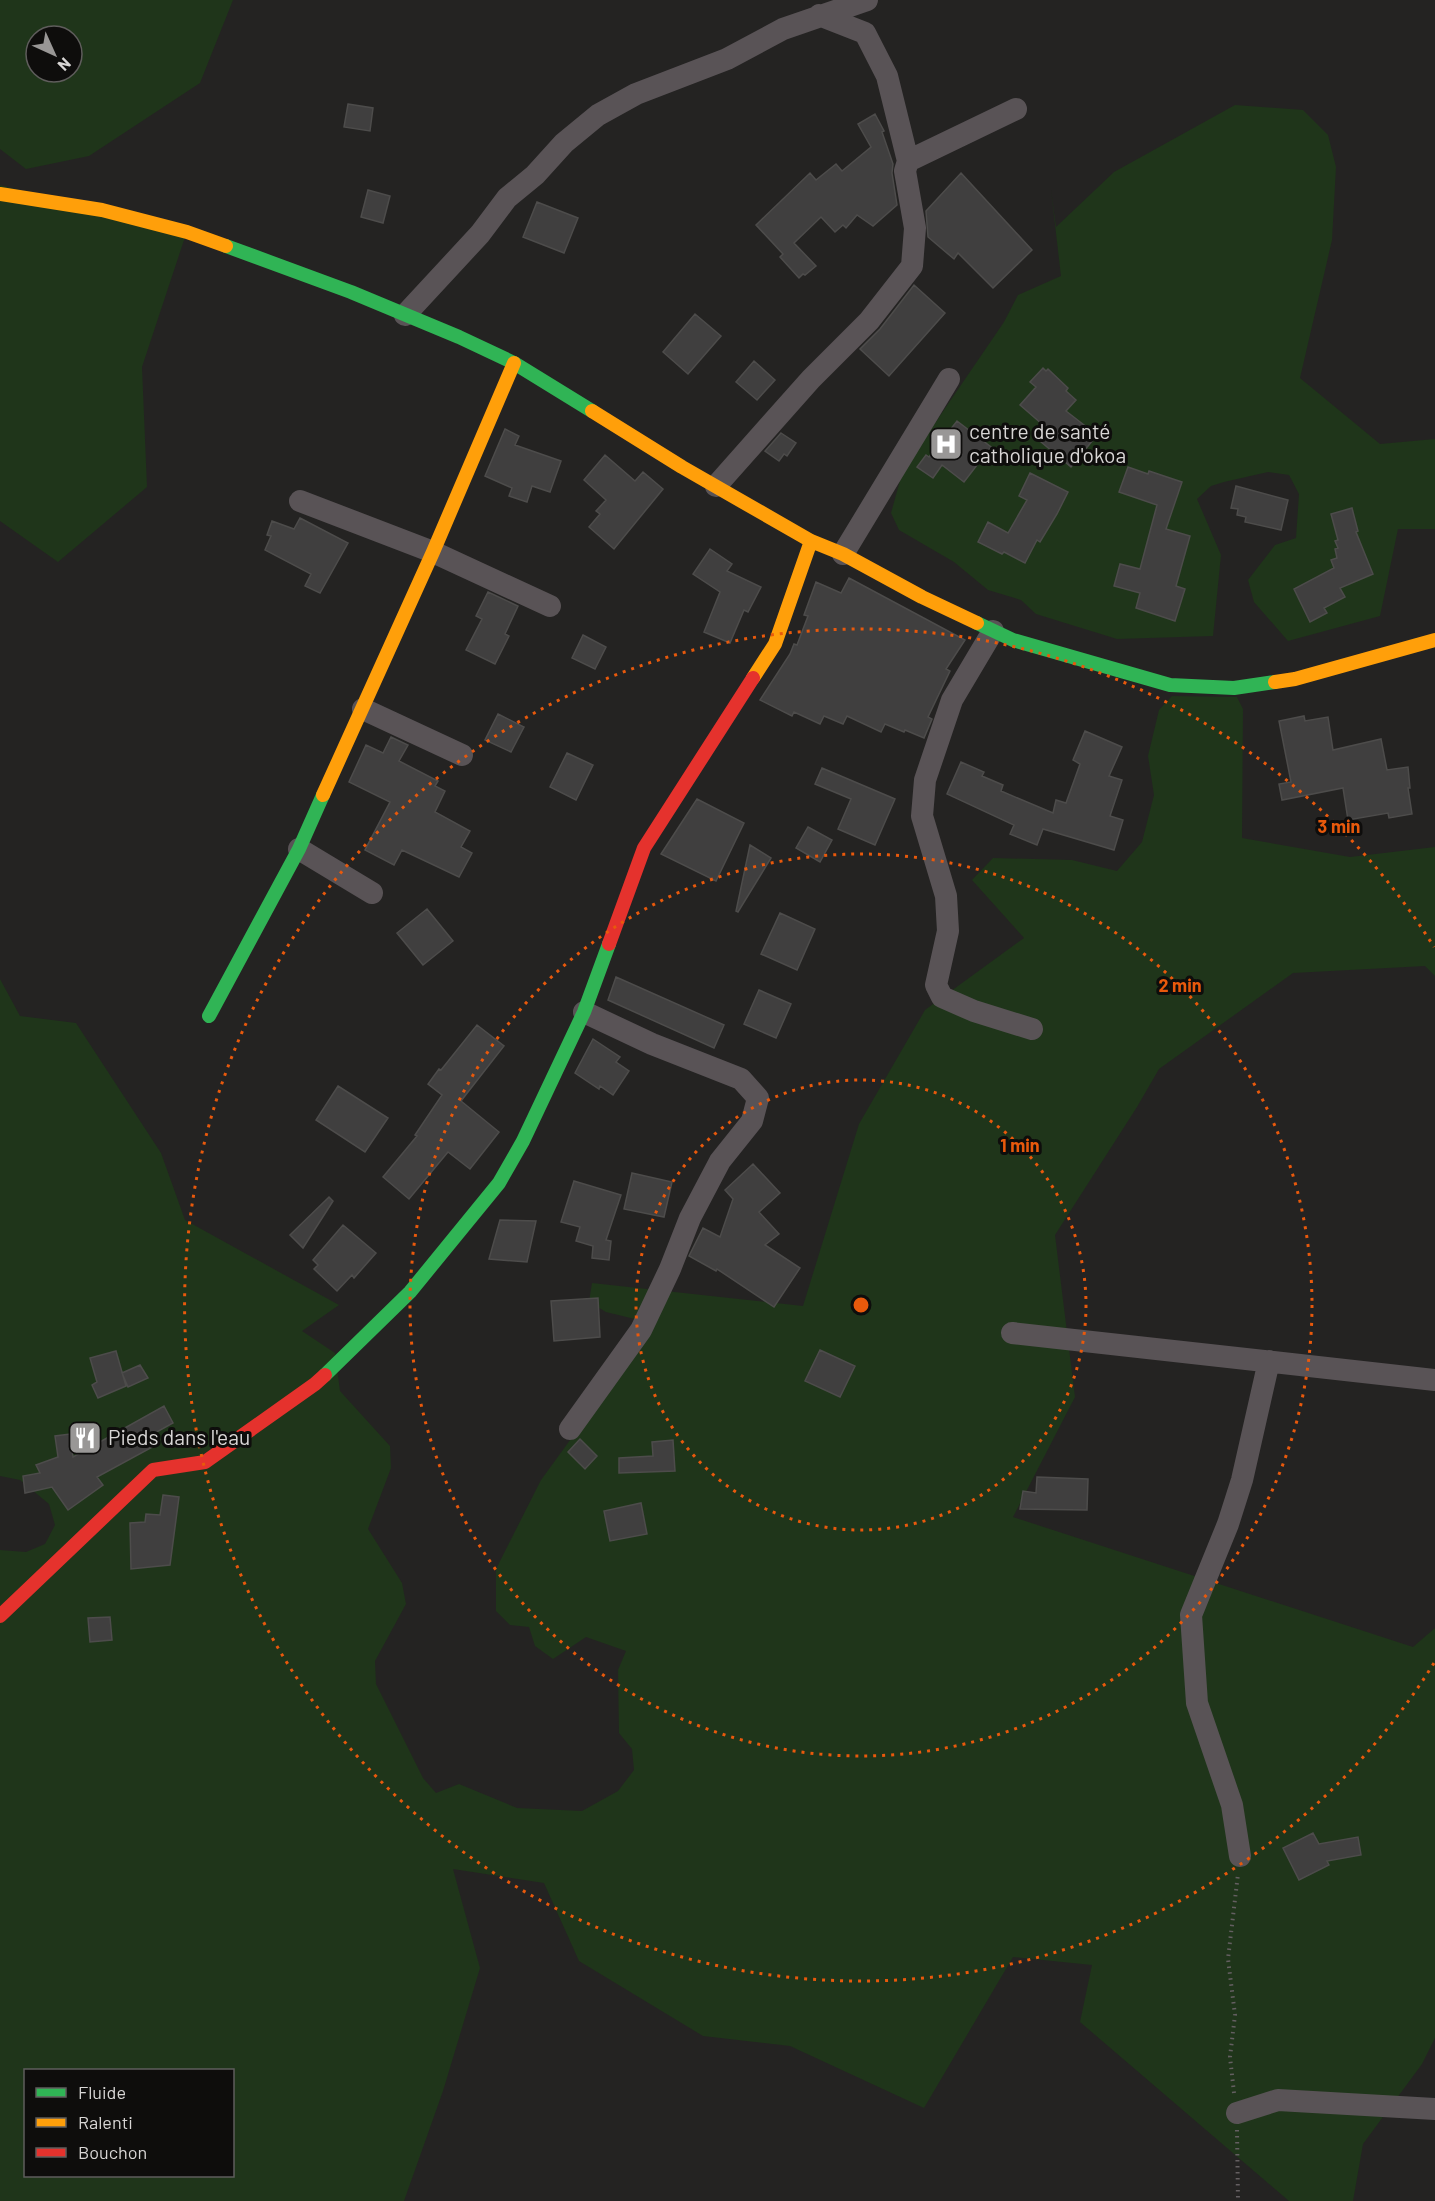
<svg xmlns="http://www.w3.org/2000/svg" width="1435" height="2201" font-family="Barlow,sans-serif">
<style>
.green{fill:#1f351a;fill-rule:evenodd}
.building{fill:#403f3f;stroke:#4d4c4b;stroke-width:1.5}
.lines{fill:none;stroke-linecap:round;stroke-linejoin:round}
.path{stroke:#645f61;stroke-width:4;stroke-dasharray:1.5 4.5;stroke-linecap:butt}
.street{stroke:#595356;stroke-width:22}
.fast{stroke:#30b455;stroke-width:14}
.slow{stroke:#ff9f0a;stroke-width:14}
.jam{stroke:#e5322d;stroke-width:14}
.ring{fill:none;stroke:#e8590c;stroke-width:3;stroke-dasharray:3 6}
.labels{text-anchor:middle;stroke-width:6;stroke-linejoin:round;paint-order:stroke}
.poi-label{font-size:21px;fill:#d8d6d5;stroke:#0e0d0c;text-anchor:start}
.centre{fill:#e8590c;stroke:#0e0d0c;stroke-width:3}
.ring-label{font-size:18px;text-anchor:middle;font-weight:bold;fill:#e8590c;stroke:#0e0d0c;stroke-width:6;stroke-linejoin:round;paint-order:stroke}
</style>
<rect width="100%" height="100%" fill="#242322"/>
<path class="green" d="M 0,0 L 233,0 L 200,83 L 89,156 L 26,169 L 0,149 ZM 36,36 L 72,36 L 72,72 L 36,72 Z
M 1235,105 L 1303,110 L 1328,135 L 1336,167 L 1332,240 L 1300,378 L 1380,444 L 1435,439 L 1435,529 L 1398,529 L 1380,616 L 1288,641 L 1254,602 L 1248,580 L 1275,545 L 1296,538 L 1299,494 L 1289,475 L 1268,472 L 1224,482 L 1211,486 L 1197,499 L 1221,555 L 1213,636 L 1117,639 L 1036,614 L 1021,600 L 988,590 L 954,562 L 899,530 L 891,513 L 903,470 L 1004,322 L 1018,295 L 1061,276 L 1051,190 L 1056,227 L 1114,172 Z
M 0,185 L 186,234 L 142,367 L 147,487 L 58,562 L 0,521 Z
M 1172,696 L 1237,697 L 1243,709 L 1242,838 L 1350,857 L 1435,847 L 1435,976 L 1425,966 L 1293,973 L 1159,1069 L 1137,1107 L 1055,1235 L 1075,1397 L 1013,1517 L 1413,1647 L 1435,1628 L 1435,2038 L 1422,2064 L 1363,2144 L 1353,2201 L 1289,2201 L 1080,2022 L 1092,1965 L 1013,1957 L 924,2108 L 790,2046 L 703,2036 L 579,1961 L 544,1883 L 453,1869 L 480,1968 L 443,2091 L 404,2201 L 0,2201 L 0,1550 L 26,1552 L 45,1544 L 55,1525 L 49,1504 L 20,1480 L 0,1476 L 0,979 L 20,1016 L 76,1023 L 161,1153 L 185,1220 L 339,1305 L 302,1331 L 335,1353 L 340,1391 L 390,1446 L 391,1468 L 368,1529 L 402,1583 L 406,1604 L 375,1661 L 376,1684 L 423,1778 L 436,1793 L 459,1784 L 517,1808 L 582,1811 L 618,1791 L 634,1770 L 632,1749 L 619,1733 L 618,1670 L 626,1651 L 586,1637 L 553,1659 L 535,1646 L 529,1627 L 510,1625 L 496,1611 L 496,1569 L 541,1480 L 605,1392 L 608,1357 L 647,1322 L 606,1312 L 589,1302 L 592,1283 L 803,1306 L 859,1124 L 925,1010 L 1024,938 L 972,880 L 993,858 L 1072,860 L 1117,871 L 1142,842 L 1154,795 L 1148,756 L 1159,710 ZM 26,2070 L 232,2070 L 232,2176 L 26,2176 Z"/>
<path class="building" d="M 348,104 L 373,108 L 370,131 L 344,127 Z
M 875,114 L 884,131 L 882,132 L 893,164 L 892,173 L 897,205 L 873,226 L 857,215 L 846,228 L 843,225 L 835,232 L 821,217 L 794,243 L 816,266 L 805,275 L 803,274 L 799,278 L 780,257 L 783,254 L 756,225 L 810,173 L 816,180 L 836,164 L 842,171 L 871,147 L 858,124 Z
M 961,173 L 1032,250 L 993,288 L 958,253 L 954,259 L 928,237 L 926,211 Z
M 368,190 L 390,196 L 383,223 L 361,217 Z
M 537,202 L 578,218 L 564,253 L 523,237 Z
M 914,285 L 945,313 L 889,376 L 860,349 L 880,329 Z
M 695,314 L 721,336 L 688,374 L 663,352 Z
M 754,361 L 775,380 L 757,400 L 736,382 Z
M 1043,368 L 1046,371 L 1048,369 L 1068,388 L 1066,391 L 1076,400 L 1066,411 L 1097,435 L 1071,467 L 1041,442 L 1050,431 L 1020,405 L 1036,387 L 1030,382 Z
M 957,421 L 991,447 L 964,482 L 942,465 L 933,478 L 917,467 L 926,455 L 929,457 Z
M 505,429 L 519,436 L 515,445 L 561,461 L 550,492 L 532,486 L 527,502 L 509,496 L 512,488 L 485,476 Z
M 781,433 L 796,443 L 787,456 L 784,454 L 779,461 L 765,451 Z
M 605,455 L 635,481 L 643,472 L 663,489 L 614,549 L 589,527 L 600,514 L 596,511 L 606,500 L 584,480 Z
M 1128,467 L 1148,474 L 1149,471 L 1182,482 L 1166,529 L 1190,536 L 1176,586 L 1185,589 L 1175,621 L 1136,608 L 1140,593 L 1114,586 L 1120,564 L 1140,569 L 1157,505 L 1119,492 Z
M 1030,473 L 1068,492 L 1057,514 L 1040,542 L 1037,540 L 1025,563 L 1004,552 L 1002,554 L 978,542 L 988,522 L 1008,533 L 1027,500 L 1019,496 Z
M 1236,486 L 1288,500 L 1281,530 L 1245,522 L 1246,517 L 1237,515 L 1238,509 L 1231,508 Z
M 1352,508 L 1358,531 L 1356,532 L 1373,574 L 1340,588 L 1345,597 L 1324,608 L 1327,613 L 1310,622 L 1294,589 L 1334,568 L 1331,560 L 1337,558 L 1335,549 L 1338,548 L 1335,541 L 1338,540 L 1331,514 Z
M 300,518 L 348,543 L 320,593 L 305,586 L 311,574 L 265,550 L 271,536 L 267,535 L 272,521 L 294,529 Z
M 710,549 L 732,564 L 727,571 L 761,587 L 748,612 L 744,610 L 730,643 L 704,632 L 720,592 L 693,574 Z
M 849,578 L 965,640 L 946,669 L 950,671 L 928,717 L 932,719 L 924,738 L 905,730 L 904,732 L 885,724 L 881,732 L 847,716 L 843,724 L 824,716 L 820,724 L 794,712 L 792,716 L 760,700 L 790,654 L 794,644 L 797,645 L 808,616 L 804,615 L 816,582 L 841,593 Z
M 488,592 L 518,606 L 505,634 L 509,636 L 495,664 L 466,650 L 482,619 L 476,616 Z
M 583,635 L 606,647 L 595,669 L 572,658 Z
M 498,714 L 524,727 L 511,752 L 485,740 Z
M 1304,716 L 1305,721 L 1328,717 L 1333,750 L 1381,739 L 1387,770 L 1408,767 L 1410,788 L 1408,788 L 1412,814 L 1389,818 L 1388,813 L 1348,820 L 1343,788 L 1282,800 L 1279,784 L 1291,782 L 1279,721 Z
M 1085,731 L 1122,747 L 1109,776 L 1122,780 L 1110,816 L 1123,820 L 1114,850 L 1043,829 L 1037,845 L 1010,834 L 1014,825 L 947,794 L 961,762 L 984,772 L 982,776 L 1003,785 L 1001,791 L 1053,813 L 1056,800 L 1066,803 L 1080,764 L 1073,760 Z
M 391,737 L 408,745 L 399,761 L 438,781 L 435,786 L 445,791 L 435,812 L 470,831 L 461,847 L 472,853 L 459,877 L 402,850 L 394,865 L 365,850 L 390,802 L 349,782 L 366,745 L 383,753 Z
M 567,753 L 593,765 L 576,800 L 550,787 Z
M 822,768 L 895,799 L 875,845 L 838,829 L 851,799 L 815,784 Z
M 697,799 L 744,823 L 716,881 L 661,854 Z
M 808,827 L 832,840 L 820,862 L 796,848 Z
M 750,845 L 771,858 L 738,912 L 736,911 Z
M 427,909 L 453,941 L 423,965 L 397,933 Z
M 780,913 L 815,929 L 797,970 L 761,954 Z
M 616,977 L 724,1025 L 714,1048 L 608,1000 Z
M 759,990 L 791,1004 L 776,1038 L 744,1024 Z
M 477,1025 L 504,1046 L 461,1101 L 499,1132 L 470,1169 L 448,1152 L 409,1199 L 383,1177 L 417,1136 L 415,1135 L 442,1095 L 428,1084 L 439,1069 L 441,1070 Z
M 593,1039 L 620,1057 L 616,1062 L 629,1071 L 613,1095 L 600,1086 L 599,1089 L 575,1073 Z
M 338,1086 L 388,1118 L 365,1152 L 316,1120 Z
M 753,1164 L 780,1193 L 759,1212 L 779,1234 L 765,1245 L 800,1268 L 774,1307 L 717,1269 L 716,1271 L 689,1256 L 703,1228 L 720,1237 L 733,1199 L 725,1190 Z
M 632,1173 L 672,1182 L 664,1217 L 624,1209 Z
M 574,1181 L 621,1195 L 606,1240 L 611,1241 L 609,1260 L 592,1258 L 593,1246 L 576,1241 L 580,1227 L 561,1222 Z
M 329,1197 L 333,1201 L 303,1248 L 290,1235 Z
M 500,1220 L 536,1221 L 527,1262 L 489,1259 Z
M 343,1225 L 376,1253 L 354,1278 L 352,1275 L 337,1291 L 314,1269 L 318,1265 L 313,1260 Z
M 598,1298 L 600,1337 L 554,1341 L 551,1301 Z
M 820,1350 L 855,1366 L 840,1397 L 805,1381 Z
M 116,1351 L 126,1386 L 98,1398 L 92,1385 L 97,1382 L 90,1358 Z
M 140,1365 L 148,1378 L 128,1387 L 122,1373 Z
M 164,1406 L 173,1423 L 153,1434 L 158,1444 L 97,1477 L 103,1485 L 68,1510 L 52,1487 L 25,1493 L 23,1476 L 40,1473 L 36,1465 L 58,1457 L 55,1436 L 70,1434 L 73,1457 Z
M 580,1439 L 597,1456 L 585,1469 L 568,1452 Z
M 673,1440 L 675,1471 L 619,1473 L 619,1458 L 653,1456 L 652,1442 Z
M 1037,1477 L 1088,1479 L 1087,1510 L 1020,1509 L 1023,1491 L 1036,1493 Z
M 163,1495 L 179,1497 L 170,1565 L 131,1569 L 130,1523 L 145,1522 L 146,1514 L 160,1515 Z
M 641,1503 L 647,1534 L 610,1541 L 604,1511 Z
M 110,1617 L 112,1640 L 90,1642 L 88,1618 Z
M 1313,1833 L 1319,1844 L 1358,1837 L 1361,1855 L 1327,1861 L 1329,1865 L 1299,1880 L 1283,1848 Z"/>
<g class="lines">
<path class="path" d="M 1234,2093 L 1230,2057 L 1235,2015 L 1228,1959 L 1238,1874
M 1237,2130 L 1238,2201"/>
<path class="street" d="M 819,15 L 865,33 L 887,76 L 908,161
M 405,315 L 480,234 L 507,198 L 535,175 L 564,143 L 598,115 L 636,94 L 727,59 L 783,29 L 867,0
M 716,486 L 811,379 L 869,321 L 912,266 L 915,228 L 905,171 L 908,161 L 1016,109
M 300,501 L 433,552 L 550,606
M 843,554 L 949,379
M 993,631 L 952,700 L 925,780 L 922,816 L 946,896 L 948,931 L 936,985 L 942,997 L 974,1011 L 1032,1029
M 363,709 L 462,755
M 299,849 L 372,893
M 1012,1333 L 1435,1380
M 570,1429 L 641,1330 L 670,1269 L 690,1218 L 720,1161 L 752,1121 L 758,1098 L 741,1079 L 652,1044 L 584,1012
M 1240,1856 L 1232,1805 L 1197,1703 L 1191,1615 L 1228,1524 L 1242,1480 L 1269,1361
M 1237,2113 L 1278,2100 L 1435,2109"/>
<path class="fast" d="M 226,246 L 351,292 L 459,337 L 514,363 L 592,411
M 977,623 L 1013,640 L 1170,685 L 1234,688 L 1275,682
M 209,1016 L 299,849 L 323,795
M 325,1375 L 410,1292 L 499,1183 L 523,1141 L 584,1012 L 609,944"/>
<path class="slow" d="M 0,194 L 102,210 L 187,232 L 226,246
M 592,411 L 682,467 L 811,541 L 843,554 L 922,597 L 977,623
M 753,678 L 775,644 L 811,541
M 1275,682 L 1295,679 L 1435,640
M 323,795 L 433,552 L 514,363"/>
<path class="jam" d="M 609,944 L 644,848 L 753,678
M 0,1616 L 153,1470 L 205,1462 L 315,1384 L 325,1375"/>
</g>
<g class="ring">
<circle cx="861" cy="1305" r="225"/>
<circle cx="861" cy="1305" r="451"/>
<path d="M1434 1663A676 676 0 1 1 1434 947"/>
</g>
<defs>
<g id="hospital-square" transform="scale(1.725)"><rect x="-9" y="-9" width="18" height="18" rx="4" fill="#999796" stroke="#0e0d0c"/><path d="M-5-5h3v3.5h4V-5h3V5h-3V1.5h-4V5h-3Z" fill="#fff"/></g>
<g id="restaurant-square" transform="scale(1.725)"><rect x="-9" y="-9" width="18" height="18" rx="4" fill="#999796" stroke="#0e0d0c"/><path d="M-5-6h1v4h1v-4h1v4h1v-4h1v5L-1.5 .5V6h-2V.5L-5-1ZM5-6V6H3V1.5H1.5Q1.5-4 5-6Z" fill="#fff"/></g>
</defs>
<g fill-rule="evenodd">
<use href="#hospital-square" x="946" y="444"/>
<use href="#restaurant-square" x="85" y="1438"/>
</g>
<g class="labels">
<g class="poi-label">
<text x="969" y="439">centre de santé<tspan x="969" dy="24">catholique d'okoa</tspan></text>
<text x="108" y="1445">Pieds dans l'eau</text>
</g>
</g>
<circle cx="861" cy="1305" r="9" class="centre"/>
<g class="ring-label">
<text x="1339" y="833">3 min</text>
<text x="1180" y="992">2 min</text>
<text x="1020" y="1152">1 min</text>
</g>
<rect x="24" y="2069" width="210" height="108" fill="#0e0d0c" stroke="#5f5d5c" stroke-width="1.5"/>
<rect x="36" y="2088" width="30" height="9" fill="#30b455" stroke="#5f5d5c" stroke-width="1.5"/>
<text x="78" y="2099" font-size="18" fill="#d8d6d5">Fluide</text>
<rect x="36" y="2118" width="30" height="9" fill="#ff9f0a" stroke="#5f5d5c" stroke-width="1.5"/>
<text x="78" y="2129" font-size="18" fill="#d8d6d5">Ralenti</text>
<rect x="36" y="2148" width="30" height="9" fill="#e5322d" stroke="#5f5d5c" stroke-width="1.5"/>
<text x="78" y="2159" font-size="18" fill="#d8d6d5">Bouchon</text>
<g transform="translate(54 54) rotate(135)"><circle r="28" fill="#0e0d0c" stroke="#5f5d5c" stroke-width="1.5"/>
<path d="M0-4.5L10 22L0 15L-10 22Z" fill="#999796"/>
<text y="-9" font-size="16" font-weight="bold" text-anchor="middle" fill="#d8d6d5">N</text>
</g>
</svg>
